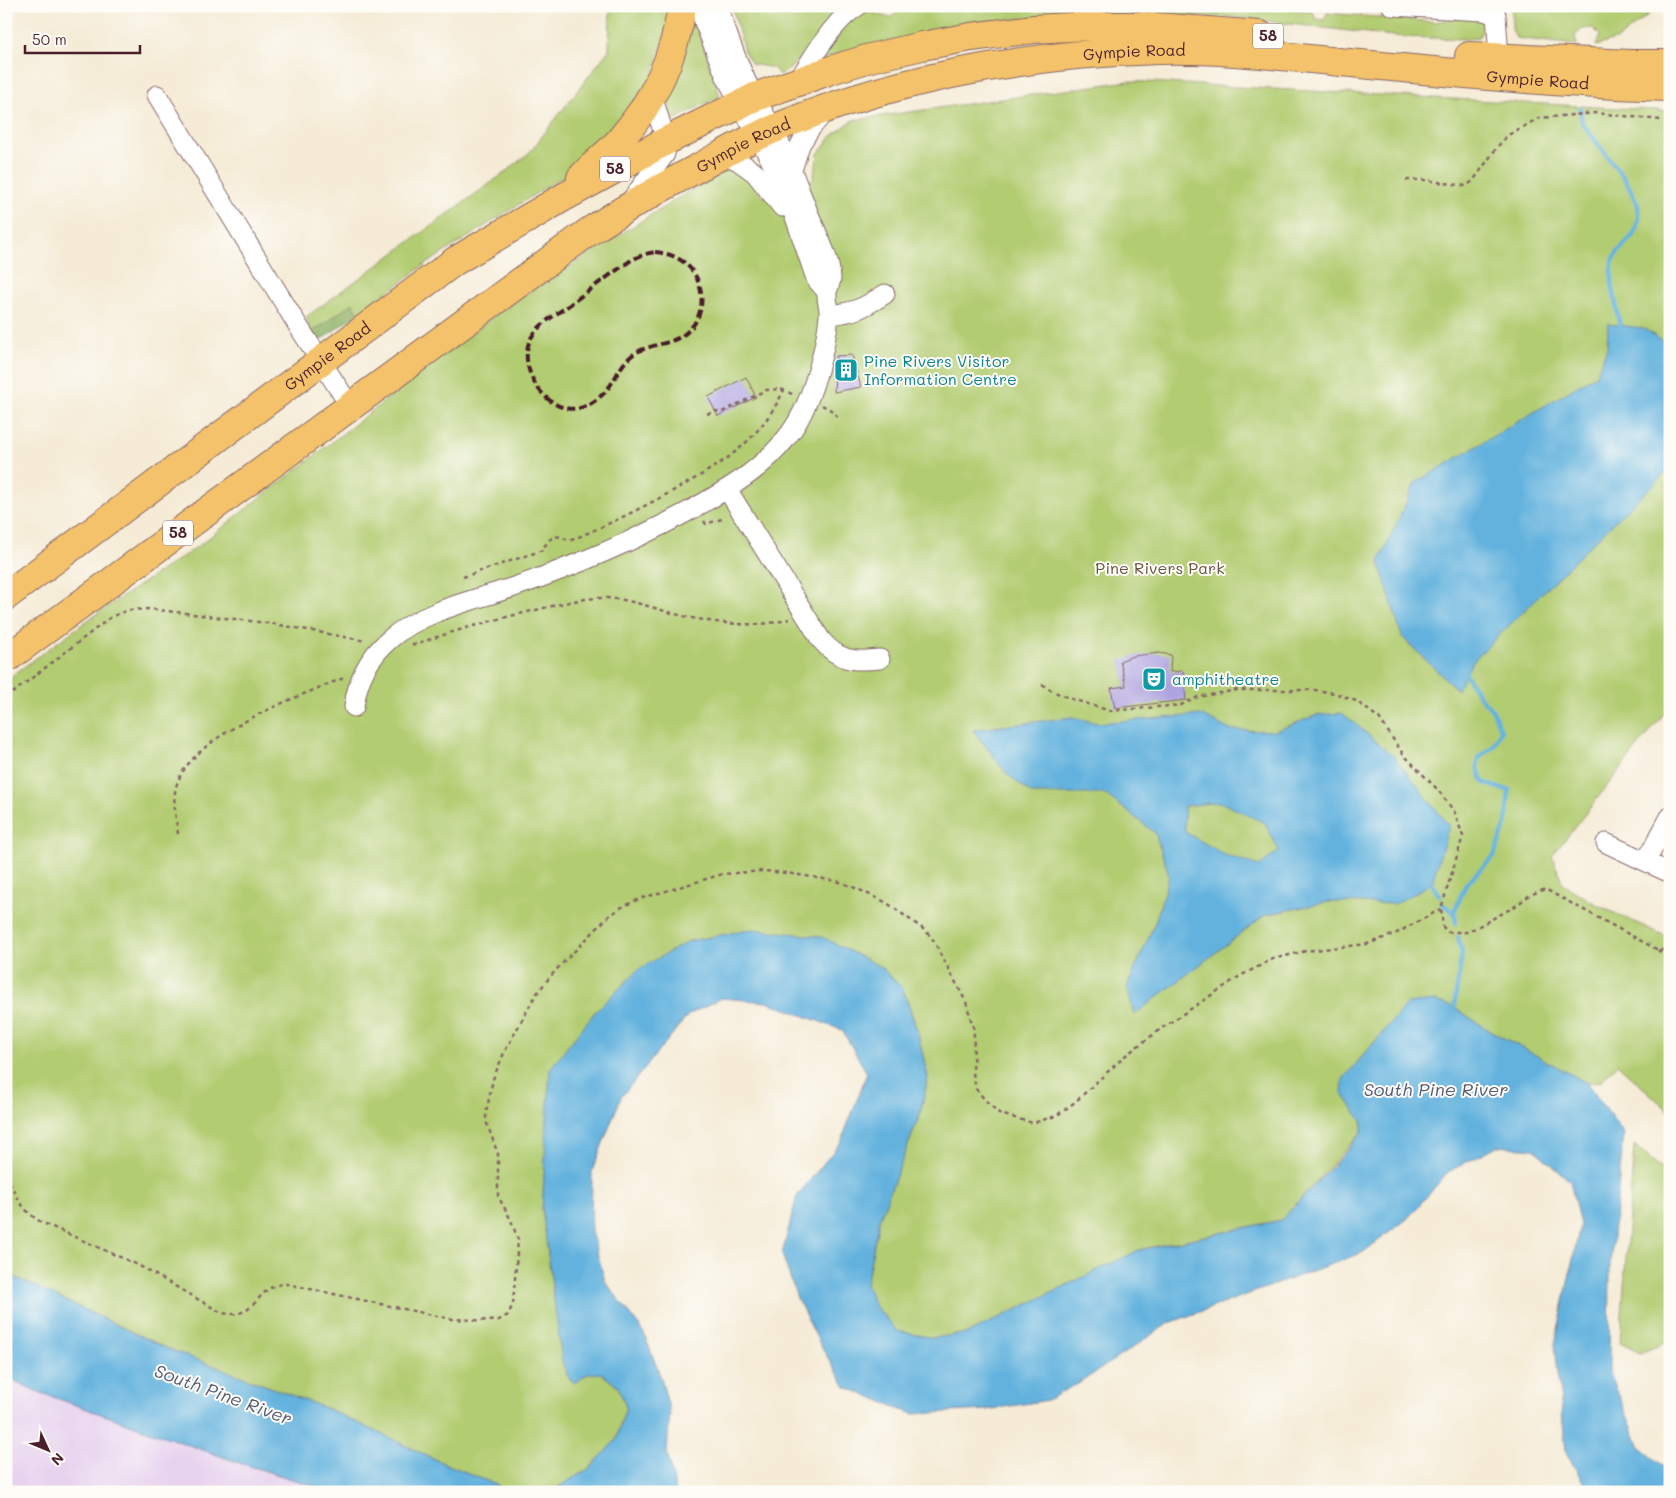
<svg xmlns="http://www.w3.org/2000/svg" width="1676" height="1498" font-family="Mali,sans-serif">
<style>
.built{fill:#e7d2ef}
.green{fill:#b2cc71;stroke:#7e764e}
.forest{fill:#8db063;stroke:#6c6847}
.water{fill:#64b2de;stroke:#576884;fill-rule:evenodd}
.lines{fill:none;stroke-linecap:round;stroke-linejoin:round}
.stream{stroke:#64b2de;stroke-width:4.5}
.building{fill:#aea3e1}
.minor-casing{stroke:#866667;stroke-width:21}
.highway-casing{stroke:#866667;stroke-width:30}
.path{stroke:#866667;stroke-width:2.5;stroke-dasharray:4 4;stroke-linecap:butt}
.minor{stroke:#fff;stroke-width:19}
.highway{stroke:#f4c26a;stroke-width:28}
.rail{stroke:#4a1f2b;stroke-width:4;stroke-dasharray:8 4;stroke-linecap:butt}
.labels{text-anchor:middle;stroke-width:4;stroke-linejoin:round;paint-order:stroke}
.shield{fill:#fdfcf7;stroke:#806168;stroke-width:1}
.shield-label{font-size:15px;font-weight:bold;fill:#4a1f2b}
.street-label{font-size:16px;fill:#4a1f2b;stroke:#fdfcf7}
.culture-label{font-size:16px;fill:#0d838f;stroke:#fdfcf7;text-anchor:start}
.park-label{font-size:16px;fill:#695340;stroke:#fdfcf7}
.water-label{font-size:18px;font-style:italic;fill:#545a73;stroke:#fdfcf7}
</style>
<rect width="100%" height="100%" fill="#fdfcf7"/>
<filter id="ink" filterUnits="userSpaceOnUse"><feTurbulence type="fractalNoise" baseFrequency=".02" numOctaves="2"/><feDisplacementMap in="SourceGraphic" scale="10" xChannelSelector="R" yChannelSelector="G"/><feConvolveMatrix kernelMatrix="1 2 1 2 8 2 1 2 1" color-interpolation-filters="sRGB"/></filter>
<filter id="wash" filterUnits="userSpaceOnUse"><feTurbulence type="fractalNoise" baseFrequency=".0096" numOctaves="4" result="noise"/><feDisplacementMap in="SourceGraphic" scale="20" xChannelSelector="R" yChannelSelector="G"/><feGaussianBlur stdDeviation="1.12" result="paint"/><feColorMatrix in="noise" values="0 0 0 0 0 0 0 0 0 0 0 0 0 0 0 0 0 1.4 0 .05"/><feComposite in="paint" operator="in"/></filter>
<g filter="url(#wash)">
<rect width="100%" height="100%" fill="#f5ebd6"/>
<path class="built" d="M 6,1377 L 36,1391 L 240,1463 L 334,1492 L 6,1492 Z"/>
<path class="green" d="M 610,6 L 673,6 L 652,79 L 585,162 L 423,266 L 359,313 L 352,304 L 311,333 L 306,317 L 503,174 L 530,152 L 609,50 Z
M 732,6 L 848,6 L 801,55 L 792,67 L 779,75 L 774,68 L 752,64 L 744,51 Z
M 906,6 L 1262,6 L 1313,12 L 1316,19 L 1324,20 L 1327,13 L 1435,22 L 1465,16 L 1480,17 L 1487,24 L 1478,38 L 1466,39 L 1402,37 L 1230,17 L 1090,14 L 967,23 L 838,54 L 819,61 L 855,14 L 867,11 L 890,18 Z
M 1512,6 L 1584,6 L 1653,11 L 1618,39 L 1596,46 L 1600,35 L 1593,28 L 1582,29 L 1575,36 L 1577,45 L 1516,38 L 1512,29 Z
M 693,15 L 720,96 L 672,121 C 665,115 665,103 664,93 Z
M 1129,81 L 1670,111 L 1670,706 L 1552,856 L 1563,884 L 1599,906 L 1670,938 L 1670,1112 L 1617,1064 L 1601,1081 L 1587,1083 L 1487,1029 L 1454,1007 L 1342,1093 L 1363,1121 L 1362,1132 L 1281,1220 L 1139,1250 L 969,1333 L 933,1338 L 897,1331 L 875,1306 L 866,1284 L 879,1220 L 920,1114 L 928,1077 L 917,1030 L 903,989 L 881,967 L 594,1012 L 588,1374 L 601,1373 L 618,1387 L 626,1407 L 616,1440 L 590,1468 L 555,1489 L 513,1492 L 434,1459 L 328,1409 L 166,1348 L 6,1273 L 6,680 L 92,617 L 197,547 L 507,306 L 719,172 C 746,168 747,178 764,197 L 813,180 L 818,154 L 832,136 L 853,120 Z
M 1634,1145 L 1670,1176 L 1670,1341 L 1640,1353 L 1620,1343 Z"/>
<path class="forest" d="M 353,303 L 359,313 L 318,342 L 311,333 Z"/>
<path class="water" d="M 1608,324 L 1643,328 L 1670,346 L 1670,469 L 1619,517 L 1473,661 L 1457,690 L 1402,637 L 1379,562 L 1415,483 L 1596,375 L 1607,348 Z
M 1342,713 L 1393,755 L 1449,826 L 1432,883 L 1395,904 L 1328,902 L 1265,915 L 1134,1015 L 1127,987 L 1156,920 L 1169,875 L 1155,833 L 1105,794 L 1032,794 L 1007,774 L 973,730 L 1072,717 L 1097,723 L 1201,715 L 1230,730 L 1275,731 L 1317,715 ZM 1220,802 L 1265,823 L 1279,851 L 1259,866 L 1225,855 L 1185,832 L 1184,806 Z
M 753,929 L 822,937 L 881,967 L 903,989 L 917,1030 L 928,1077 L 920,1114 L 879,1220 L 866,1284 L 875,1306 L 897,1331 L 933,1338 L 968,1333 L 1139,1250 L 1281,1220 L 1346,1152 L 1362,1132 L 1362,1121 L 1342,1093 L 1343,1079 L 1407,1004 L 1435,1001 L 1454,1007 L 1487,1029 L 1587,1083 L 1624,1134 L 1610,1264 L 1609,1371 L 1640,1447 L 1670,1472 L 1670,1492 L 1588,1492 L 1566,1452 L 1555,1344 L 1580,1225 L 1570,1181 L 1534,1149 L 1497,1146 L 1448,1172 L 1407,1219 L 1362,1253 L 1169,1323 L 1090,1376 L 1048,1400 L 986,1410 L 913,1414 L 846,1387 L 823,1350 L 797,1298 L 782,1254 L 797,1196 L 841,1142 L 867,1073 L 842,1030 L 767,1002 L 722,998 L 688,1015 L 621,1097 L 592,1171 L 591,1231 L 605,1281 L 643,1331 L 661,1378 L 670,1412 L 667,1452 L 676,1492 L 522,1492 L 555,1489 L 590,1468 L 616,1440 L 626,1407 L 618,1387 L 601,1373 L 588,1374 L 574,1383 L 568,1377 L 562,1361 L 542,1209 L 550,1069 L 595,1012 L 639,969 L 689,941 Z
M 6,1273 L 166,1348 L 328,1409 L 434,1459 L 513,1492 L 334,1492 L 240,1463 L 36,1391 L 6,1377 Z"/>
<g class="lines">
<path class="stream" d="M 1580,108 L 1582,123 L 1626,181 L 1638,205 L 1638,221 L 1634,234 L 1617,253 L 1612,263 L 1612,283 L 1621,332
M 1428,879 L 1439,895
M 1442,904 L 1454,912
M 1456,923 L 1454,912 L 1466,884 L 1494,856 L 1506,824 L 1509,790 L 1495,787 L 1483,782 L 1477,766 L 1480,756 L 1493,747 L 1501,731 L 1493,711 L 1479,696 L 1466,675 L 1465,671
M 1455,1011 L 1454,1007 L 1462,953 L 1458,937"/>
</g>
<g id="blocks">
<path class="building" d="M 852,355 L 861,387 L 834,392 L 836,356 Z
M 746,377 L 756,397 L 718,416 L 708,397 Z
M 1160,653 L 1171,655 L 1170,672 L 1183,671 L 1186,700 L 1115,708 L 1111,688 L 1126,686 L 1120,661 L 1133,656 Z"/>
</g>
</g>
<g filter="url(#ink)">
<use href="#blocks" fill-opacity="0" stroke="#866667" stroke-width="1"/>
<g class="lines">
<g class="minor-casing">
<path id="minor" d="M 700,6 L 704,22 L 726,77 L 770,159 L 795,217 L 816,279 L 827,292
M 1392,6 L 1484,11 L 1496,15 L 1499,58
M 796,83 C 813,59 832,21 858,6
M 157,95 L 300,329 L 350,406
M 721,155 L 737,160 L 755,173 L 782,207
M 792,170 L 800,145 L 810,129 L 827,109
M 630,202 L 665,154 L 666,141 L 652,95
M 830,315 C 856,312 863,308 885,294
M 727,489 L 821,640 C 839,661 853,662 880,659
M 354,707 C 357,680 369,657 390,639 C 422,611 475,600 514,587 C 575,566 630,543 687,512 C 729,489 773,464 798,421 C 813,395 826,347 829,316 C 830,308 826,300 827,292 C 828,287 831,283 831,278 C 829,255 816,232 808,212 C 797,184 787,155 773,129 C 768,119 761,109 755,99 C 740,70 728,38 718,6
M 1606,843 L 1670,873
M 1646,861 L 1670,817"/>
</g>
<g class="highway-casing">
<g id="highway">
<path d="M 1469,56 L 1630,64 L 1670,64"/>
<path d="M 581,178 C 593,164 608,154 620,140 C 653,102 675,56 682,6"/>
<path id="s1" d="M 6,596 L 455,261 L 564,197 L 666,141 L 755,97 L 831,70 L 870,58 L 922,46 L 971,37 L 1034,29 L 1088,26 L 1143,26 L 1260,35"/>
<path id="s2" d="M 6,659 L 587,233 C 622,210 657,190 694,170 C 715,159 736,146 758,136 C 880,80 1025,54 1158,50 C 1226,48 1294,58 1361,64 C 1463,74 1566,84 1670,87"/>
</g>
</g>
<path class="path" d="M 1406,180 L 1425,180 L 1466,186 L 1473,181 L 1498,146 L 1508,135 L 1539,118 L 1596,113 L 1670,121
M 822,405 L 831,410 L 839,418
M 707,414 L 715,411 L 722,412 L 766,390 L 781,389 L 792,394
M 704,521 L 706,524 L 725,518
M 463,577 L 543,550 C 548,537 557,532 569,541 C 603,527 636,511 669,493 C 720,465 757,445 784,390
M 412,645 C 435,638 457,630 481,624 C 500,618 520,614 540,609 C 561,604 584,597 607,598 C 636,600 663,612 692,618 C 722,624 759,628 789,619
M 1042,684 L 1052,691 L 1072,699 L 1110,711 L 1181,705 L 1198,697 L 1237,690 L 1315,690 L 1335,693 L 1356,701 L 1379,718 L 1403,754 L 1438,790 L 1454,811 L 1463,836 L 1441,909 L 1443,927 L 1448,932 L 1468,932 L 1514,907 L 1530,895 L 1545,889 L 1658,950 L 1670,950
M 6,698 L 111,617 L 128,610 L 151,609 L 275,624 L 366,641
M 178,834 C 176,816 171,798 178,781 C 197,733 298,696 344,678
M 1658,950 L 1670,960
M 6,1175 C 17,1196 20,1209 41,1222 L 138,1265 L 222,1313 C 261,1320 253,1284 287,1284 L 451,1319 L 497,1321 L 508,1315 L 513,1304 L 518,1240 L 511,1220 L 498,1196 L 498,1154 L 486,1121 L 486,1113 L 493,1079 L 504,1053 L 535,996 L 545,983 L 556,970 L 609,916 L 622,907 L 639,899 L 723,874 L 763,871 L 786,873 L 837,881 L 858,889 L 887,903 L 926,931 L 934,941 L 966,1002 L 974,1030 L 973,1073 L 976,1089 L 985,1100 L 1000,1114 L 1033,1123 L 1056,1116 L 1075,1102 L 1126,1055 L 1162,1028 L 1240,976 L 1273,959 L 1306,951 L 1367,944 L 1395,934 L 1441,909"/>
<use href="#minor" class="minor"/>
<use href="#highway" class="highway"/>
<path class="rail" d="M 655,252 C 663,253 670,254 677,258 C 703,271 710,308 690,329 C 673,348 647,341 629,358 C 618,368 614,384 603,394 C 597,400 588,406 580,408 C 547,416 515,367 531,338 C 539,324 555,315 568,306 C 589,290 611,274 633,259 L 645,254 Z"/>
</g>
</g>
<defs>
<g id="building-square" transform="scale(1.25)"><rect x="-9" y="-9" width="18" height="18" rx="4" fill="#0f9aa8" stroke="#fdfcf7"/><path d="M-4-6H4V6H1V3H-1V6H-4ZM-2.5-4.3h1.7v1.8h-1.7ZM.8-4.3h1.7v1.8H.8ZM-2.5-1h1.7V.8h-1.7ZM.8-1h1.7V.8H.8Z" fill="#fff"/></g>
<g id="theatre-square" transform="scale(1.25)"><rect x="-9" y="-9" width="18" height="18" rx="4" fill="#0f9aa8" stroke="#fdfcf7"/><path d="M-5-5.5Q0-4 5-5.5V0Q5 5 0 6Q-5 5-5 0ZM-3.3-2.5H-1v1.5H-3.3ZM1-2.5H3.3v1.5H1ZM-2.8 1Q0 5.5 2.8 1Z" fill="#fff"/></g>
</defs>
<g fill-rule="evenodd">
<use href="#building-square" x="846" y="370"/>
<use href="#theatre-square" x="1154" y="679"/>
</g>
<g class="labels">
<g class="shield">
<rect x="1253" y="23.5" width="30" height="25" rx="4"/>
<rect x="600" y="156.5" width="30" height="25" rx="4"/>
<rect x="163" y="520.5" width="30" height="25" rx="4"/>
</g>
<g class="shield-label">
<text x="1268" y="41">58</text>
<text x="615" y="174">58</text>
<text x="178" y="538">58</text>
</g>
<g class="street-label">
<text dy="6" stroke="none"><textPath href="#s2" startOffset="1305">Gympie Road</textPath></text>
<text dy="6" stroke="none"><textPath href="#s2" startOffset="1710">Gympie Road</textPath></text>
<text dy="6" stroke="none"><textPath href="#s2" startOffset="900">Gympie Road</textPath></text>
<text dy="6" stroke="none"><textPath href="#s1" startOffset="401">Gympie Road</textPath></text>
</g>
<g class="culture-label">
<text x="864" y="367">Pine Rivers Visitor<tspan x="864" dy="18">Information Centre</tspan></text>
<text x="1172" y="685">amphitheatre</text>
</g>
<g class="park-label">
<text x="1160" y="574">Pine Rivers Park</text>
</g>
<g class="water-label">
<text x="1436" y="1096">South Pine River</text>
<text transform="translate(223 1395) rotate(20)" y="6">South Pine River</text>
</g>
</g>
<rect width="1676" height="1498" fill="none" stroke="#fdfcf7" stroke-width="25"/>
<g transform="translate(48 1450) rotate(134)" stroke="#fdfcf7" stroke-width="4" paint-order="stroke">
<path d="M0-4L9 19L0 12L-9 19Z" fill="#4a1f2b"/>
<text y="-8" font-size="14" font-weight="bold" text-anchor="middle" fill="#4a1f2b">N</text>
</g>
<path d="M25 45v8h115v-8" fill="none" stroke="#4a1f2b" stroke-width="2.5"/>
<text x="32" y="45" font-size="15" fill="#4a1f2b" stroke="#fdfcf7" stroke-width="4" paint-order="stroke">50 m</text>
</svg>
